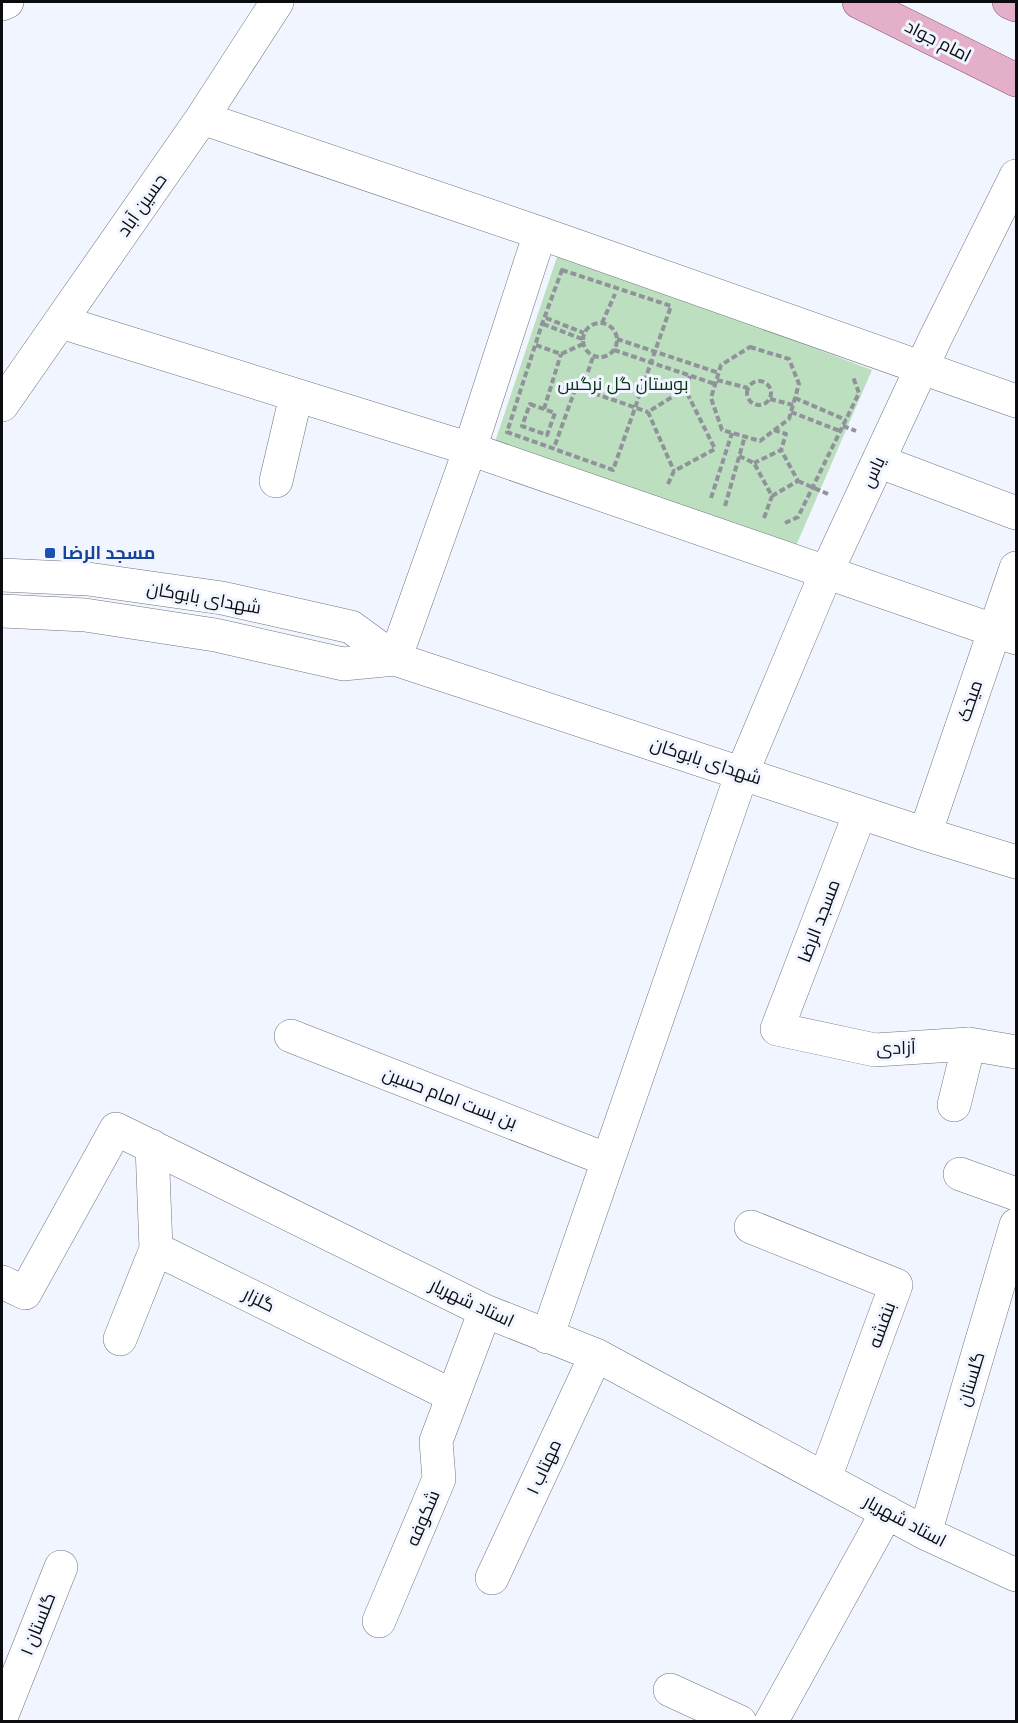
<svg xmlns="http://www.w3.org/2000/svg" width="1018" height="1723" font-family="Figtree,Cairo,sans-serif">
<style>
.green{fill:#bcdfbf}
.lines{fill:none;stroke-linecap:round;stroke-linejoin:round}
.minor-casing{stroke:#70757d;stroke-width:34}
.major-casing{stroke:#8b5470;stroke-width:34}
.path{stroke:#90939a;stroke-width:4;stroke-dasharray:6 3;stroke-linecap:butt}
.minor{stroke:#fff;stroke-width:33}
.major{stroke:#e3afc9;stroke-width:33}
.transit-dot{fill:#1a4fb4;stroke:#f0f5ff;stroke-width:2}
.labels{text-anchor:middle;stroke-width:6;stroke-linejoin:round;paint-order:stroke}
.street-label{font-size:18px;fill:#0a0c0f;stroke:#f0f5ff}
.park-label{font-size:18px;fill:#0c3214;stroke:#f0f5ff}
.transit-label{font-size:18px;font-weight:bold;fill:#164399;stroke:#f0f5ff;text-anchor:start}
</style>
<rect width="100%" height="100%" fill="#f0f5ff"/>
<path class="green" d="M 559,251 L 872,370 L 792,555 L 494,445 Z"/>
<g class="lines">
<g class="minor-casing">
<path id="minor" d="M 2,4 L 7,2
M 202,118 L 540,233 L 1016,401
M 61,322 L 470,449 L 1016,638
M 2,405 L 202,118 L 277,2
M 878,461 L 1016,513
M 276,481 L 296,396
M 2,575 L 88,579 L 222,598 L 351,627 L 395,659 L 925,834 L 1016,862
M 2,611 L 85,615 L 215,635 L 343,664 L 395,659
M 395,659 L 470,449 L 540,233
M 860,813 L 777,1029 L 875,1050 L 969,1044 L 1016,1052
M 925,834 L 1016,568
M 291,1036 L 608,1160
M 954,1105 L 969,1044
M 152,1146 L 156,1249 L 453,1396
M 960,1174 L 1016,1194
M 751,1227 L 896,1285 L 825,1478
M 2,1282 L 25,1293 L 116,1129 L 485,1311 L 596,1355 L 925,1533 L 1016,1575
M 547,1337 L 742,773 L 827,571 L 935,339 L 1016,176
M 120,1339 L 156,1249
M 925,1533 L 1016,1225
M 492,1578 L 596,1355
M 379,1621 L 439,1479 L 436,1441 L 485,1311
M 670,1690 L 740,1722
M 2,1715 L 61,1567
M 771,1722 L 887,1512"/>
</g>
<g class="major-casing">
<path id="major" d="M 859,2 L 1016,80
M 1009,2 L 1016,5"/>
</g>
<path class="path" d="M 562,270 L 671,306 L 613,470 L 507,432 L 542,324 Z
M 546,318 L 584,333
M583 340a17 17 0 1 1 34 0a17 17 0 1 1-34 0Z
M 602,323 L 615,294
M 543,324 L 582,339
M 617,339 L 719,373
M 536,345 L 561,354 L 583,344
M 750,347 L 789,359 L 799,384 L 789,419 L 760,441 L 722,430 L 711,398 L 721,365 Z
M 614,350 L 715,384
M 717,380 L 748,388
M747 393a12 12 0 1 1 24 0a12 12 0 1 1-24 0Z
M 582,389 L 593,357
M 685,389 L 690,376
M 795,398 L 846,420
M 770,399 L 793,405
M 530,404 L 555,413 L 547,435 L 522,426 Z
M 544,409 L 561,354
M 791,412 L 840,431
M 843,426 L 856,431
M 774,430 L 786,434 L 781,450
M 555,445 L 576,387 L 648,412
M 739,456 L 754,463 L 772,496 L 798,481 L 781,450 L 754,463
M 798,481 L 828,494
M 668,484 L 674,471 L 715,449 L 685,389 L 648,412 L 674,471
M 711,498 L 732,433
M 725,506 L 745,436
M 764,518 L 772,496
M 785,523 L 798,517 L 859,393 L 853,377"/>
<use href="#minor" class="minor"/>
<use href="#major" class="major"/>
</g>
<rect class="transit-dot" x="44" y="547" width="12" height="12" rx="3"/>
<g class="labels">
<g class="street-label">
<text transform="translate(938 41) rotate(27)" y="6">امام جواد</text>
<text transform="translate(142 205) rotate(-55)" y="6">حسین آباد</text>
<text transform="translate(873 472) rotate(-65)" y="6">یاس</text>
<text transform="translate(204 598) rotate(10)" y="6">شهدای بابوکان</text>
<text transform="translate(970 701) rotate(-71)" y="6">میخک</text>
<text transform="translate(706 761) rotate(18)" y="6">شهدای بابوکان</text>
<text transform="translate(819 921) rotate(-69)" y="6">مسجد الرضا</text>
<text transform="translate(896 1048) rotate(-1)" y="6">آزادی</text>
<text transform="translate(450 1098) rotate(21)" y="6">بن بست امام حسین</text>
<text transform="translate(259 1300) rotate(26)" y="6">گلزار</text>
<text transform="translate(472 1303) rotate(25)" y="6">استاد شهریار</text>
<text transform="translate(882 1325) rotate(-70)" y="6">بنفشه</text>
<text transform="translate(971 1379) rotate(-73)" y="6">گلستان</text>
<text transform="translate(544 1467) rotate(-65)" y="6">مهتاب ۱</text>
<text transform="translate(423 1518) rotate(-67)" y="6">شکوفه</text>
<text transform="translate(905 1521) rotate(28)" y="6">استاد شهریار</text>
<text transform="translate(38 1624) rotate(-68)" y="6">گلستان ۱</text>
</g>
<g class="park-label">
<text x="623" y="390">بوستان گل نرگس</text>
</g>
<g class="transit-label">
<text x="62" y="559">مسجد الرضا</text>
</g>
</g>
<rect width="1018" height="1723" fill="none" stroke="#0a0c0f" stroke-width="6"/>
</svg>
